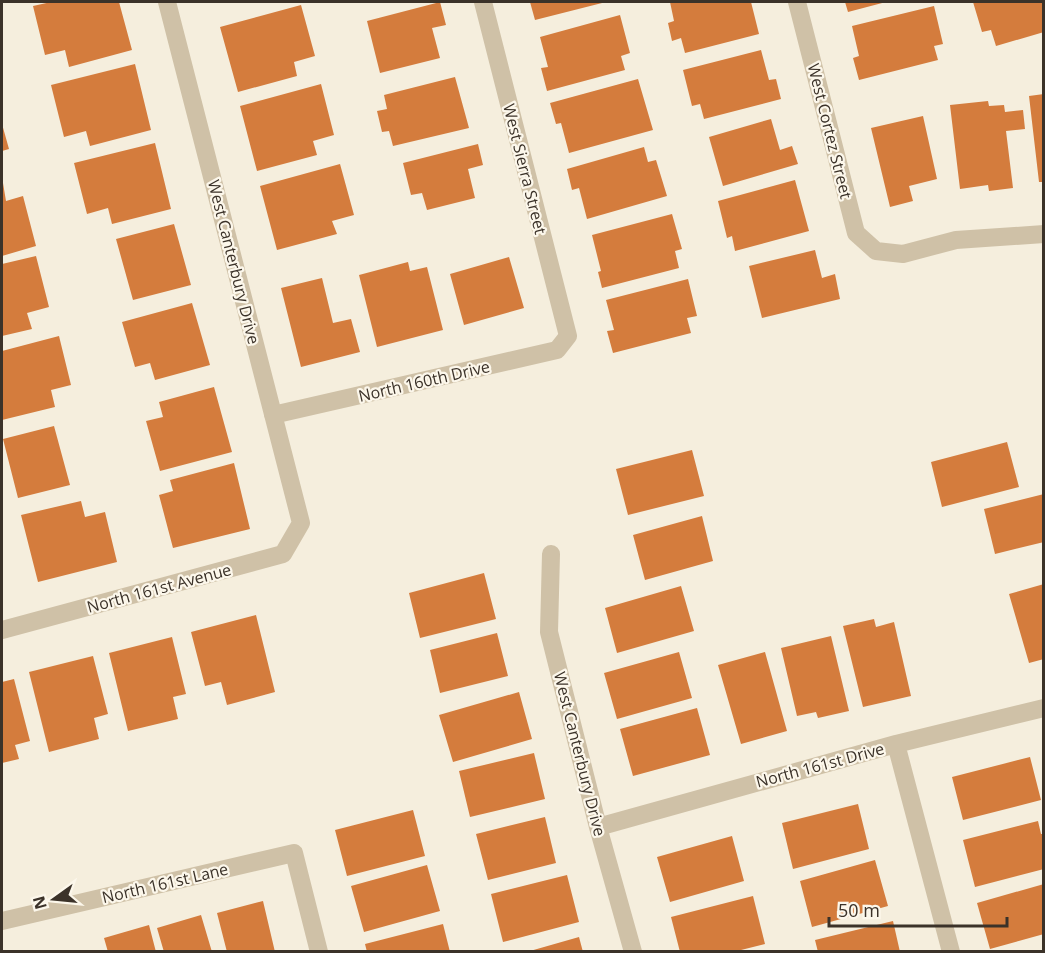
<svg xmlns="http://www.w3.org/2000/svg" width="1045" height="953" font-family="'Open Sans',sans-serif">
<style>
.building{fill:#d47c3d}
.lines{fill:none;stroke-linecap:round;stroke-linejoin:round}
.minor{stroke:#cfc1a7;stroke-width:18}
.labels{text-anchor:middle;stroke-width:4.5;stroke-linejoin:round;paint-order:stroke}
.street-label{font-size:16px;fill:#3b3229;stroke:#fcf7eb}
</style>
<rect width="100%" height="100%" fill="#f5eedd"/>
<path class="building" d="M 51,2 L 119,2 L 132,50 L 69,67 L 65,50 L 45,55 L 33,6 Z
M 440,2 L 446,25 L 432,28 L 440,58 L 380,73 L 367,21 Z
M 530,2 L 606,2 L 535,20 Z
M 670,2 L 751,2 L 759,34 L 685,53 L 681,38 L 672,41 L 668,23 L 674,21 Z
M 845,2 L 886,2 L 848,12 Z
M 973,2 L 1044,2 L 1044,32 L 996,46 L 991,30 L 982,32 Z
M 301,5 L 315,56 L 294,62 L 297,76 L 238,92 L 220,27 Z
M 934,6 L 943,44 L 934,46 L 938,60 L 859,80 L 853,58 L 859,56 L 852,26 Z
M 620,15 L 630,53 L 621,56 L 625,70 L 547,91 L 541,68 L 548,67 L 540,37 Z
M 761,50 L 769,80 L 776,79 L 781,99 L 704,119 L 700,104 L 692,106 L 683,70 Z
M 135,64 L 151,130 L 90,146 L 86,131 L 64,137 L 51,85 Z
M 455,77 L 469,128 L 393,146 L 389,131 L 382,132 L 377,111 L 387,109 L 384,95 Z
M 638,79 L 653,130 L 569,153 L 561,123 L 556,124 L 550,103 Z
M 321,84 L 334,135 L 313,141 L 317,155 L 257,171 L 240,106 Z
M 1044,94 L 1044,182 L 1039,182 L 1029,96 Z
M 988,101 L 989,106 L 1004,105 L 1005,112 L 1023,110 L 1025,129 L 1006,131 L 1013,188 L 989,191 L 988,185 L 960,189 L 950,105 Z
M 923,116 L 937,179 L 909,186 L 913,201 L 890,207 L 871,128 Z
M 771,119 L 780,150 L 792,146 L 798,164 L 723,186 L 709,137 Z
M 2,124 L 9,149 L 2,151 Z
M 155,143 L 171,209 L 112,224 L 108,208 L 87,214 L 74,163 Z
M 478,144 L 483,165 L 468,169 L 475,198 L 427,210 L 422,193 L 411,195 L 403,163 Z
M 644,147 L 648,162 L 656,160 L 667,196 L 587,219 L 579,188 L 572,190 L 567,169 Z
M 340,164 L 354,215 L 332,221 L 337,234 L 277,250 L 260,186 Z
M 795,180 L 809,231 L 735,251 L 732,236 L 727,238 L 718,201 Z
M 3,183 L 6,201 L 23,196 L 36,246 L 2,256 Z
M 672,214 L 682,249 L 675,251 L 679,268 L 602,288 L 598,272 L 601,271 L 592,235 Z
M 174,224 L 191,285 L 133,300 L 116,239 Z
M 815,250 L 822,278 L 835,274 L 840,299 L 762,318 L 749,266 Z
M 36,256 L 49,307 L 27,313 L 32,329 L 2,336 L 2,264 Z
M 509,257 L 524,308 L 464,325 L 450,274 Z
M 408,262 L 410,271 L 427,267 L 443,330 L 377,347 L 359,275 Z
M 322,278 L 333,323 L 351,319 L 360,352 L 301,367 L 281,288 Z
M 688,279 L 697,316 L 687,318 L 691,333 L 613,353 L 607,331 L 614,330 L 606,300 Z
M 192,303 L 210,365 L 155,380 L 150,363 L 135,367 L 122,322 Z
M 59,336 L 71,385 L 51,390 L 55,407 L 2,420 L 2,351 Z
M 214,387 L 232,452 L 160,471 L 146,421 L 163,417 L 159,402 Z
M 54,426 L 70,485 L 18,498 L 3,439 Z
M 1007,442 L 1019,487 L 942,507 L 931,462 Z
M 692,450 L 704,496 L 628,515 L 616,469 Z
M 234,463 L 250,529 L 173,548 L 159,495 L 173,491 L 170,480 Z
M 1044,494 L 1044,542 L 995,554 L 984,509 Z
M 81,501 L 85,517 L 105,512 L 117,562 L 38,582 L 21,515 Z
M 702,516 L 713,561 L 645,580 L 633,535 Z
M 484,573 L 496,619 L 420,638 L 409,593 Z
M 1044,584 L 1044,659 L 1029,663 L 1009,594 Z
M 681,586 L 694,631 L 617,653 L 605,608 Z
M 256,615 L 275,692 L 227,705 L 221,682 L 205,686 L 191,632 Z
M 874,619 L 876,627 L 894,622 L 911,696 L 863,707 L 843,626 Z
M 497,633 L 508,676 L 440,693 L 430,650 Z
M 831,636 L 849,711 L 818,718 L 816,712 L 797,716 L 781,648 Z
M 172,637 L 186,694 L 173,697 L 178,719 L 128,731 L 109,653 Z
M 679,652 L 692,698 L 617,719 L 604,673 Z
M 765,652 L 787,731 L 741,744 L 718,665 Z
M 93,656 L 108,714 L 94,718 L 99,739 L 49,752 L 29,672 Z
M 14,679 L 30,741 L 15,745 L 19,759 L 2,763 L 2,682 Z
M 519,692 L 532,739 L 453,762 L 439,715 Z
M 697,708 L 710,755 L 633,776 L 620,729 Z
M 534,753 L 545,799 L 470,817 L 459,771 Z
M 1030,757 L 1041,800 L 963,820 L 952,777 Z
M 858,804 L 869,849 L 793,869 L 782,823 Z
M 413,810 L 425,856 L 347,876 L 335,830 Z
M 545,817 L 556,863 L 488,880 L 476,834 Z
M 1038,821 L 1041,834 L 1044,834 L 1044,869 L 975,887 L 963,840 Z
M 732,836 L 744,881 L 670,902 L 657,857 Z
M 875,860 L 888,906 L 812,927 L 800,881 Z
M 427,865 L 440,911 L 364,932 L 351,886 Z
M 567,875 L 579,922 L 503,942 L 491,894 Z
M 1044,884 L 1044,934 L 990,949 L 977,903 Z
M 753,896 L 765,944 L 733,952 L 680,952 L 671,917 Z
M 263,901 L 275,952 L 227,952 L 217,913 Z
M 201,915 L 212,952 L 164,952 L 157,928 Z
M 893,921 L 900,952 L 818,952 L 815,940 Z
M 443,924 L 450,952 L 367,952 L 365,944 Z
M 149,925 L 156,952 L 108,952 L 104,938 Z
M 579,937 L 583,952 L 531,952 L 530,951 Z"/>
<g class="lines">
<path class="minor" d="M 797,2 L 856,233 L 876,251 L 903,254 L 956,240 L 1044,234
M 273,415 L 557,350 L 568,336 L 483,2
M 551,554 L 549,632 L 598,827 L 633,952
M 2,630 L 283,554 L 301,523 L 167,2
M 896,744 L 951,952
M 598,827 L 896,744 L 1044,708
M 2,921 L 294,853 L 319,952"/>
</g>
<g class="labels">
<g class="street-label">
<text transform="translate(830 131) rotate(76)" y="6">West Cortez Street</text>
<text transform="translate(525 169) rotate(76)" y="6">West Sierra Street</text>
<text transform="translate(234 262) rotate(76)" y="6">West Canterbury Drive</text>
<text transform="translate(424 381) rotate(-13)" y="6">North 160th Drive</text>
<text transform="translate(159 588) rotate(-15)" y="6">North 161st Avenue</text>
<text transform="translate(580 754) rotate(76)" y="6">West Canterbury Drive</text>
<text transform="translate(820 765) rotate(-15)" y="6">North 161st Drive</text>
<text transform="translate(165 883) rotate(-13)" y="6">North 161st Lane</text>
</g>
</g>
<rect width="1045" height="953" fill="none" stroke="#3b3229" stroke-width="6"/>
<g transform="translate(54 899) rotate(255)" stroke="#fcf7eb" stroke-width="4.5" paint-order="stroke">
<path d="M0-4.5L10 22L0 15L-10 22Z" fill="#3b3229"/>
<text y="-9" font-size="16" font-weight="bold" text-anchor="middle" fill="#3b3229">N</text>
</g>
<path d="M829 917v9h178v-9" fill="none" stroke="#3b3229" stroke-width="3"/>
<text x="838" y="917" font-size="18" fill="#3b3229" stroke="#fcf7eb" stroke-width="4.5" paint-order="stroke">50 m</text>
</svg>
